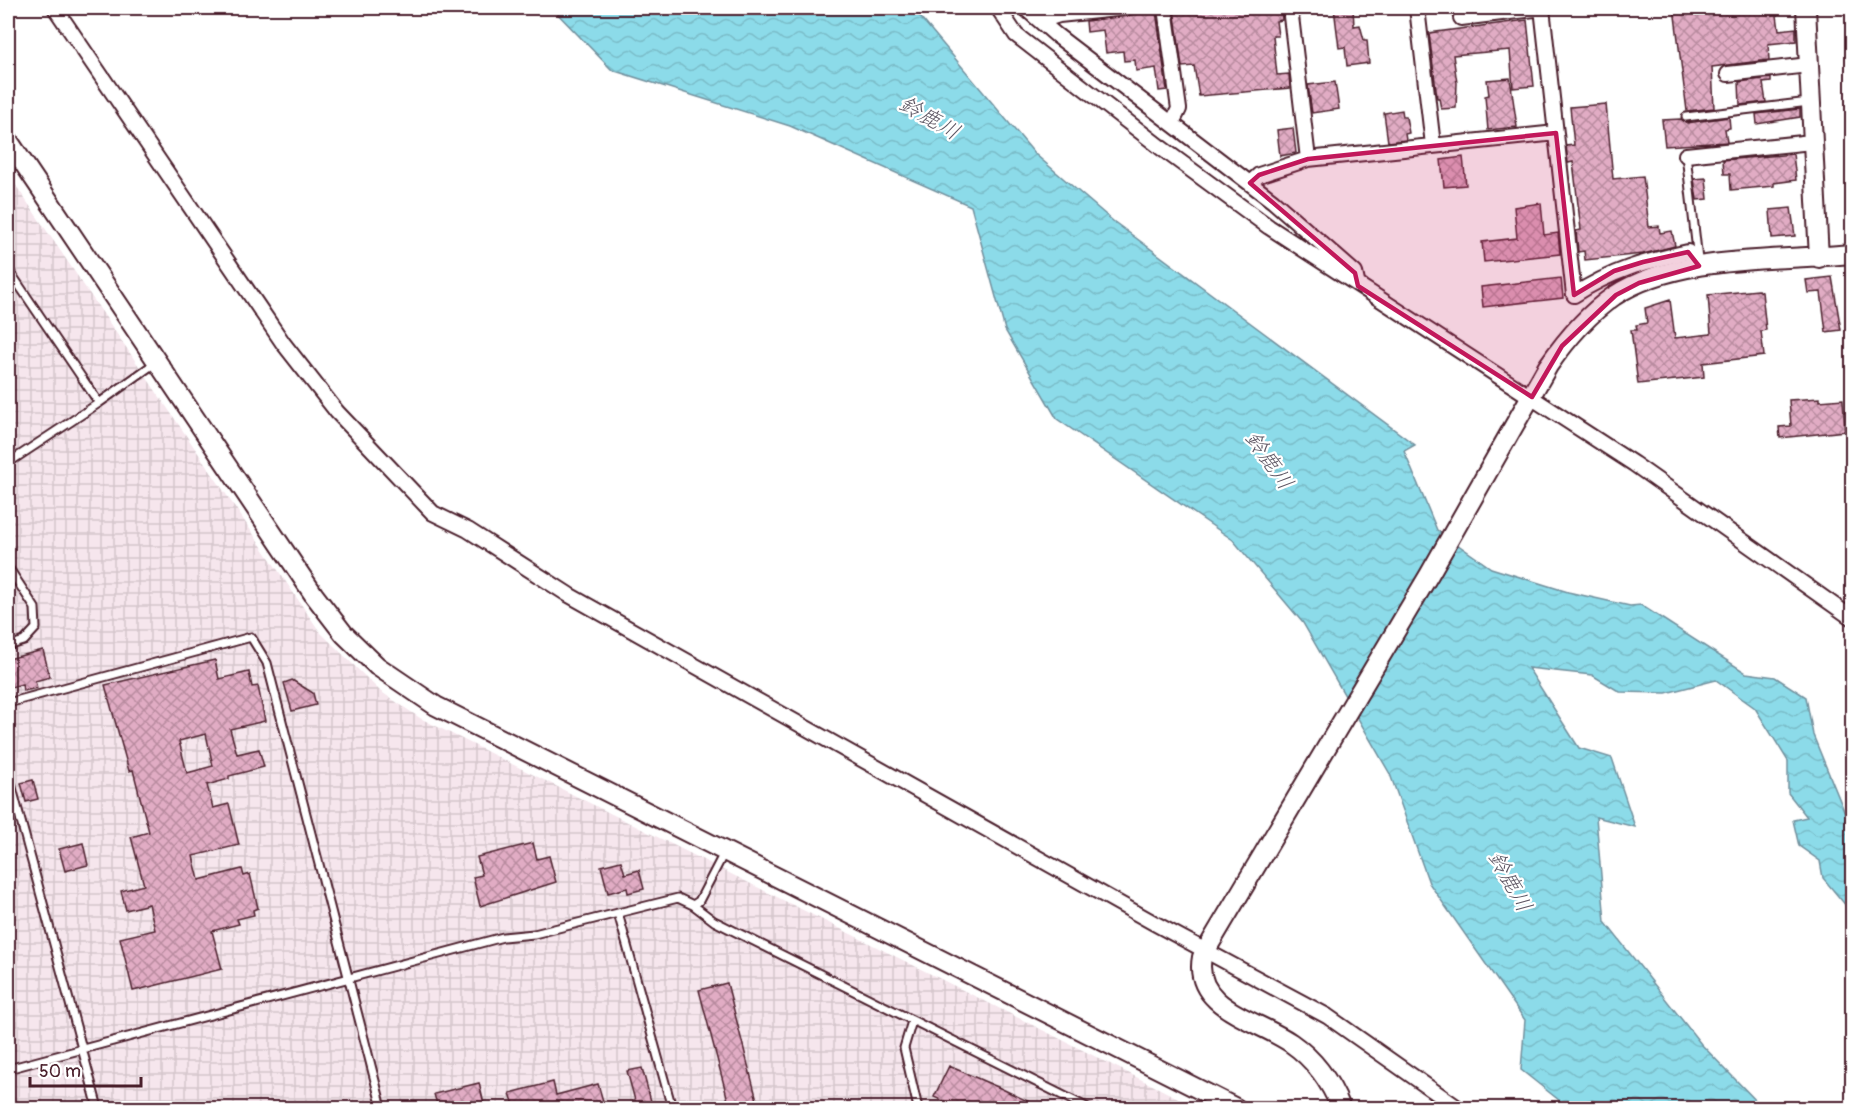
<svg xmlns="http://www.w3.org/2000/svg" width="1860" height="1116" font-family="Pangolin,'Klee One',sans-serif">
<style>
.industrial{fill:url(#industrial-grid)}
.water{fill:url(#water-waves);stroke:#72909d;stroke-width:1.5}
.building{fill:url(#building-cross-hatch);stroke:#4a1f2b;stroke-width:1.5;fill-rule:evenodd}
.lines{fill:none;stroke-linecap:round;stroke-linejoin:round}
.lane-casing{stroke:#4a1f2b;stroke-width:11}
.street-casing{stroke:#4a1f2b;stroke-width:18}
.secondary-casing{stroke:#4a1f2b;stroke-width:22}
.lane{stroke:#fff;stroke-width:7}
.street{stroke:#fff;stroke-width:14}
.secondary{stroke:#fff;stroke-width:18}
.marked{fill:#c2185b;fill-opacity:0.2;stroke:#c2185b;stroke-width:4.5;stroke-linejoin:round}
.labels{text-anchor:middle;stroke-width:4.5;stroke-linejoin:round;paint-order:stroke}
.water-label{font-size:22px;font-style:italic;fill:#5e5764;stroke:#fff}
</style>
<defs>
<pattern id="industrial-grid" width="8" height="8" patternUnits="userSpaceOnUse" patternTransform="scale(1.5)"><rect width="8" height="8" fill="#f6e6ed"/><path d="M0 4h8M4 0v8" fill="none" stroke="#d4c5cb"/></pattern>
<pattern id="water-waves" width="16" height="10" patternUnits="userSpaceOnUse" patternTransform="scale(1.5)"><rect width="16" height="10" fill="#8cdbe9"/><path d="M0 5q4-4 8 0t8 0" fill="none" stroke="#7abcc8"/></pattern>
<pattern id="building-cross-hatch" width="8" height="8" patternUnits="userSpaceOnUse" patternTransform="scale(1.5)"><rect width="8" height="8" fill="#e1acc4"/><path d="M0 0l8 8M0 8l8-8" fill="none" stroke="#b88b9f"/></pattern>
</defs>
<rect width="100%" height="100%" fill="#fff"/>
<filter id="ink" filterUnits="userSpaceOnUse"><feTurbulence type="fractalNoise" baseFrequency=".0167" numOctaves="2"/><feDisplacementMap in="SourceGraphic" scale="12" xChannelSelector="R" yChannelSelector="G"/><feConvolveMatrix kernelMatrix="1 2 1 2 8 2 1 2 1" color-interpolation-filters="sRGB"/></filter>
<g filter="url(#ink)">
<path class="industrial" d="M 8,174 L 320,632 L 380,691 L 420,718 L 1198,1108 L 8,1108 Z"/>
<path class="water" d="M 552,8 L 909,8 L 917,13 L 1035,154 L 1113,221 L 1415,445 L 1404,451 L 1437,530 L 1491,568 L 1568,592 L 1630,606 L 1641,605 L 1746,673 L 1775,677 L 1806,697 L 1813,735 L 1852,830 L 1852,913 L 1823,878 L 1820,861 L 1799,846 L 1793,820 L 1807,817 L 1788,793 L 1788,761 L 1755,708 L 1716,680 L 1666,693 L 1620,692 L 1592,675 L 1528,668 L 1579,748 L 1612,758 L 1635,827 L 1596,817 L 1605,922 L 1701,1044 L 1763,1108 L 1569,1108 L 1521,1070 L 1525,1020 L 1429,883 L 1390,774 L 1303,623 L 1233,540 L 1057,419 L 1005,330 L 971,206 L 790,126 L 612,70 Z"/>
<path class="building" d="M 1174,8 L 1281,8 L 1282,20 L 1276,21 L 1278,36 L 1273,36 L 1277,75 L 1289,74 L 1290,88 L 1199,96 L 1194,66 L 1182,67 Z
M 1334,8 L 1353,8 L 1354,26 L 1360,25 L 1364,40 L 1367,40 L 1369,63 L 1347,66 L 1345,47 L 1339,48 Z
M 1674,8 L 1776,8 L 1779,30 L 1796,28 L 1796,41 L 1768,44 L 1769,60 L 1712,67 L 1714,108 L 1687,111 Z
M 1156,11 L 1167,90 L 1159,91 L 1156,68 L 1136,71 L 1135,60 L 1124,61 L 1123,51 L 1106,53 L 1103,30 L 1087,32 L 1086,21 Z
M 1527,20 L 1534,86 L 1513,88 L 1510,50 L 1453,55 L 1457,83 L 1456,108 L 1441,109 L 1439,98 L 1437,98 L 1429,33 Z
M 1510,78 L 1517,127 L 1488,130 L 1485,96 L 1489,95 L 1487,80 Z
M 1771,78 L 1771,82 L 1763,83 L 1766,102 L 1740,105 L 1739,82 Z
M 1335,82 L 1339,109 L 1312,113 L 1308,85 Z
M 1606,104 L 1613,179 L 1643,176 L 1649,227 L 1659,226 L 1660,233 L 1672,231 L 1675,246 L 1643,254 L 1585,260 L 1584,251 L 1578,252 L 1576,231 L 1581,230 L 1573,162 L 1568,163 L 1566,146 L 1574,145 L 1570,107 Z
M 1800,109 L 1800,117 L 1757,124 L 1756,114 Z
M 1402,110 L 1403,117 L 1406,117 L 1409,133 L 1405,134 L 1406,140 L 1388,142 L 1384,113 Z
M 1729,117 L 1730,128 L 1725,129 L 1727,142 L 1665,146 L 1662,120 L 1681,119 L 1687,123 Z
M 1293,128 L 1296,153 L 1280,156 L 1277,130 Z
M 1793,154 L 1796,180 L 1774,183 L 1774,186 L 1731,190 L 1730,174 L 1724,174 L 1723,160 Z
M 1463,157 L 1466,185 L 1444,187 L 1441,160 Z
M 1706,178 L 1708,199 L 1697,200 L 1694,179 Z
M 1541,203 L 1544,235 L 1558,233 L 1560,254 L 1484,262 L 1482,242 L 1517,238 L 1514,207 Z
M 1791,208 L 1795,236 L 1772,238 L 1770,210 Z
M 1832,277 L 1841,330 L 1826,332 L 1821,292 L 1808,293 L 1806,280 Z
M 1561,278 L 1563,298 L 1483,307 L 1481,287 Z
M 1758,290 L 1762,292 L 1766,330 L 1761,331 L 1764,356 L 1703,363 L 1704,377 L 1638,384 L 1631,330 L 1637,330 L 1636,325 L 1647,323 L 1645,308 L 1670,300 L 1675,338 L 1711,334 L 1708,295 Z
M 1820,398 L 1820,401 L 1843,399 L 1845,431 L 1780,438 L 1779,427 L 1791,426 L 1789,400 Z
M 43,650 L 50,677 L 35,681 L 37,688 L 23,691 L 22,684 L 8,688 L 8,659 Z
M 215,660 L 219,679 L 249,672 L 252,687 L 258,686 L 265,721 L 230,729 L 237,754 L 259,749 L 264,767 L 229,776 L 229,779 L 207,785 L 213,808 L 229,804 L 239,845 L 193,856 L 199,880 L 242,869 L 244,876 L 250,874 L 258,908 L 253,910 L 254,915 L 237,919 L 239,924 L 212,931 L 222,969 L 133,991 L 120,938 L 155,930 L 149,904 L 126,910 L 121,891 L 144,885 L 131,837 L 149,832 L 133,770 L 129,771 L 105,685 ZM 206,734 L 213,766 L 187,773 L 179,741 Z
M 292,680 L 313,693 L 316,705 L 292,711 L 284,683 Z
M 33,780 L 38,799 L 26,802 L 21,783 Z
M 83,843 L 88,865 L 65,871 L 59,849 Z
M 533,843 L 537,859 L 549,856 L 556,882 L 480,906 L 473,877 L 482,875 L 477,857 Z
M 621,861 L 625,874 L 639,870 L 644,889 L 628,893 L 627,888 L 608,893 L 601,866 Z
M 727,983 L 759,1108 L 730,1108 L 699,990 Z
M 949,1066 L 1000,1088 L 1042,1108 L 958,1108 L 934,1097 Z
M 642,1068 L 652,1105 L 637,1108 L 627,1071 Z
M 553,1082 L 556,1095 L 598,1084 L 605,1108 L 515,1108 L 510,1093 Z
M 479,1083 L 485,1108 L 438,1108 L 434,1094 Z"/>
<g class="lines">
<g class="lane-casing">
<path id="lane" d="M 1686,117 L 1809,102
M 1686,155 L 1698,260
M 8,269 L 99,403 L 8,463
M 99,403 L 155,363
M 8,567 L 35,608 L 36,628 L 24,641 L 8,646
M 8,703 L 251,637 L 267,663 L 382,1108
M 8,773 L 98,1108
M 693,905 L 699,901 L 724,853
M 618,913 L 672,1108
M 912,1021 L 904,1048 L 918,1108
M 8,1069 L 503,937 L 534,934 L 678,898 L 693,905 L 714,921 L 1088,1108"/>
</g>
<g class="street-casing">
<path id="street" d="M 55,8 L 283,343 L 337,412 L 433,513 L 468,530 L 569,595 L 1154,923 L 1327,1016 L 1458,1108
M 998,8 L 1016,35 L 1160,147 L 1269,227 L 1634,464 L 1852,618
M 1025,8 L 1056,35 L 1273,201 L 1355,273 L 1357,282
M 1165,8 L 1179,109 L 1172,123
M 1290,8 L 1308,159
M 1417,8 L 1433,145
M 1542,8 L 1574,295 C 1613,270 1643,262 1688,252 L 1699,266
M 1461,18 L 1542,8
M 1040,21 L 1059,15 L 1126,8
M 1728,74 L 1809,65
M 1686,155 L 1812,142
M 1250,183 L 1259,175 L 1308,159 L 1556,133"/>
</g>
<g class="secondary-casing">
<path id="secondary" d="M 1806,8 L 1819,258
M 8,140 L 314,595 L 344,634 L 377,666 L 436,706 L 1236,1108
M 1341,1108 C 1331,1083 1314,1059 1291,1043 C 1258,1020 1192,1008 1202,957 L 1429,575 L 1548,366 C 1566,340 1588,314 1614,296 C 1678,254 1779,261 1852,254"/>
</g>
<use href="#lane" class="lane"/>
<use href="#street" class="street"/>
<use href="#secondary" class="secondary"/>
</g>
</g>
<path class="marked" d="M 1556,133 L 1574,295 L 1614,271 L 1643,262 L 1688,252 L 1699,266 L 1639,283 L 1616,295 L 1562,346 L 1532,397 L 1358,286 L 1355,273 L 1250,183 L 1259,175 L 1308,159 Z"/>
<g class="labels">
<g class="water-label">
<text transform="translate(930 117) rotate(30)" y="8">鈴鹿川</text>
<text transform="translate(1270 460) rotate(55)" y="8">鈴鹿川</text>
<text transform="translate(1511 881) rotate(61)" y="8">鈴鹿川</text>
</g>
</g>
<rect width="1860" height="1116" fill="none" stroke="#fff" stroke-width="30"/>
<rect x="15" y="15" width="1830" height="1086" fill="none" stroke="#4a1f2b" stroke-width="2" filter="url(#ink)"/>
<path d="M30 1077v9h111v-9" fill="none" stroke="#4a1f2b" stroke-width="3"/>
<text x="39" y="1077" font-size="18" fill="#4a1f2b" stroke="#ffffff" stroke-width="4.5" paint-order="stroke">50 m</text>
</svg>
